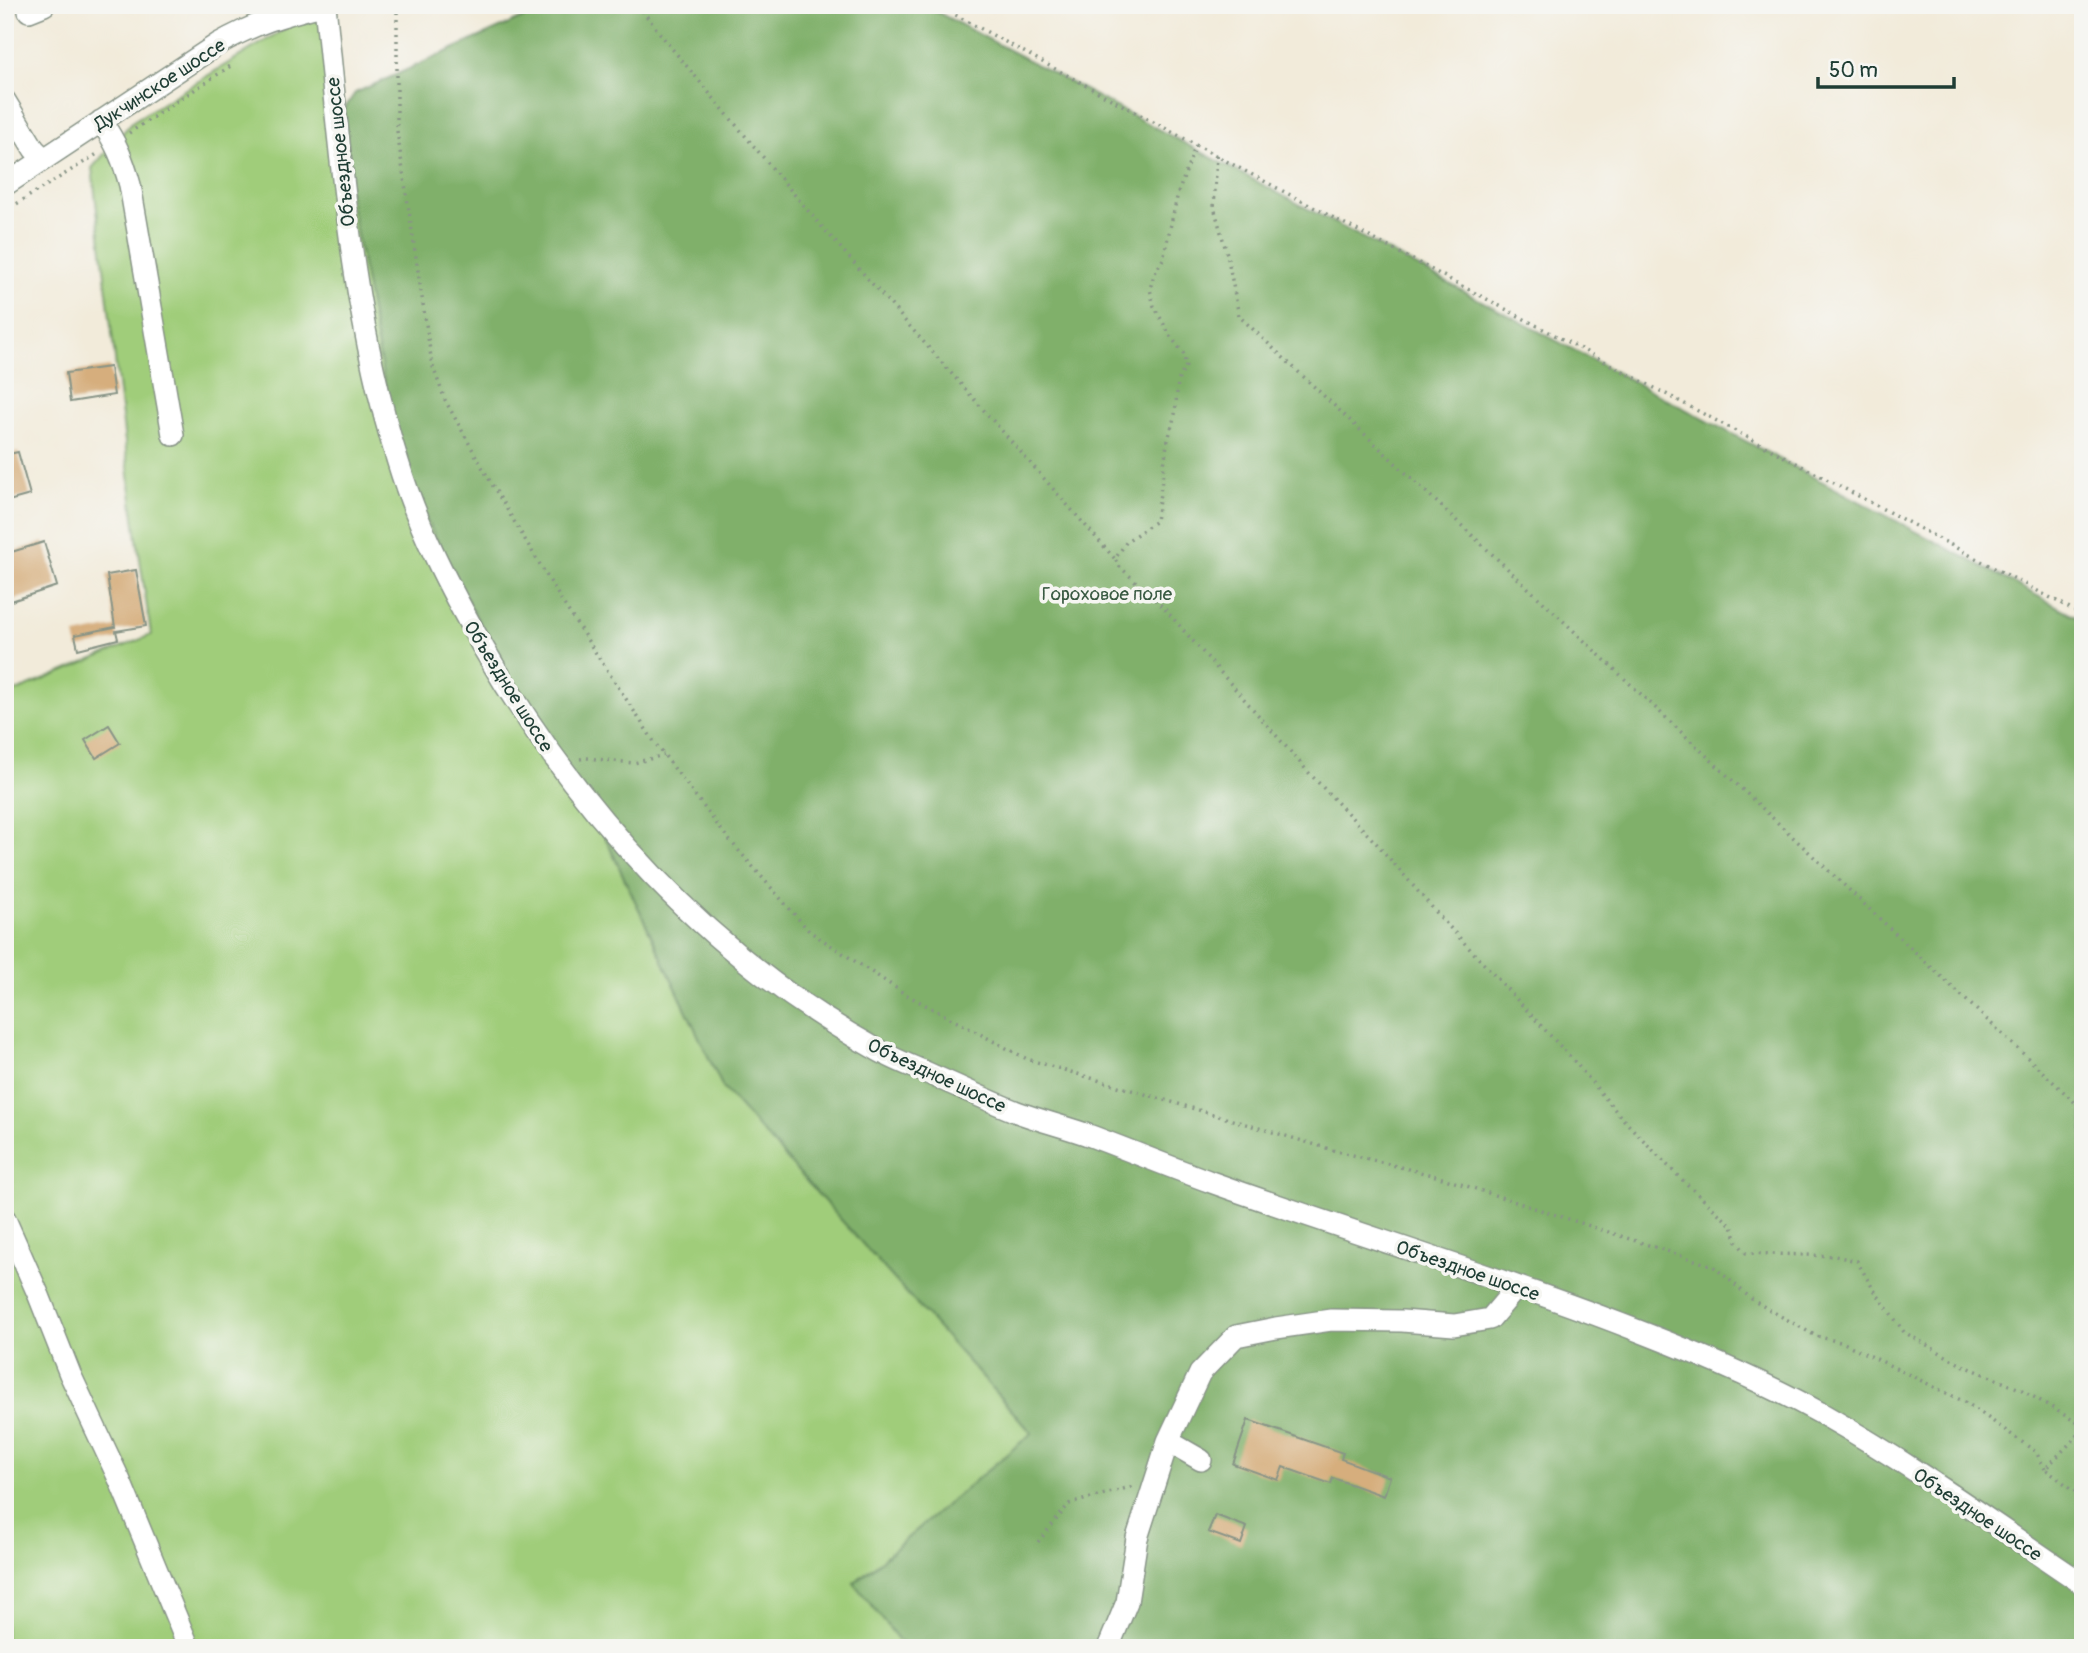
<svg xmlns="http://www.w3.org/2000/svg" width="2088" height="1653" font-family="Pangolin,sans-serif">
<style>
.green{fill:#a0cd7a;stroke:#608557;stroke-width:2}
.forest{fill:#80b06a;stroke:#50764f;stroke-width:2}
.building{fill:#d6ae7d}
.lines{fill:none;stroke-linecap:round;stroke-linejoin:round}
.minor-casing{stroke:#889487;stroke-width:24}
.path{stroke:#889487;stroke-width:3.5;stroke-dasharray:2 5;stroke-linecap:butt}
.minor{stroke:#fff;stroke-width:21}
.labels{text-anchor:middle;stroke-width:7;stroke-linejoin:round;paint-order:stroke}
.street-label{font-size:19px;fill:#1f3d34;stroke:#f6f6f2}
.park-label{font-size:19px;fill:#395a42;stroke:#f6f6f2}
</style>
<rect width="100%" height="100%" fill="#f6f6f2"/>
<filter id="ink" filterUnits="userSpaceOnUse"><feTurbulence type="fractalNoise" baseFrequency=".0143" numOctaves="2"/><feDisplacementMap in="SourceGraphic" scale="14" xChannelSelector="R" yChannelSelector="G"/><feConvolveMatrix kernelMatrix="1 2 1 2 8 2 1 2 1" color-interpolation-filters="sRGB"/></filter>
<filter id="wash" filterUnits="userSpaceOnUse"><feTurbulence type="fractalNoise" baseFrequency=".00686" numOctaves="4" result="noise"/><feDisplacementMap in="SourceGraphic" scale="28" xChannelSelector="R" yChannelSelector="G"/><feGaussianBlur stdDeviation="1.57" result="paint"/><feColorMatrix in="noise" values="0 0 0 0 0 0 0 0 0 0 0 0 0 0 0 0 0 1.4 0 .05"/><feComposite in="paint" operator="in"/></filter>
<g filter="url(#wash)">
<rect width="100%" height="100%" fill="#f2ebda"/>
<path class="green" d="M 324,5 L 338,144 L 590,805 L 723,1088 L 1032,1433 L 854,1583 L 905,1648 L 5,1648 L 5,696 L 151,635 L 135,525 L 92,168 L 133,121 Z"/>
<path class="forest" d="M 551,5 L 924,5 L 2083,620 L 2083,1648 L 905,1648 L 854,1583 L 1032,1433 L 723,1088 L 590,805 L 530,723 L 400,468 L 336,121 L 355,93 Z"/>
<g id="blocks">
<path class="building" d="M 110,367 L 114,395 L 70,402 L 66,373 Z
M 18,452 L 30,495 L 5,502 L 5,455 Z
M 44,542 L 57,586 L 5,603 L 5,554 Z
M 136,570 L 146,626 L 116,631 L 118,639 L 78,649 L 75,635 L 115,627 L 107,575 Z
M 109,725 L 120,743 L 96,758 L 85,740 Z
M 1248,1420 L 1343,1453 L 1341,1459 L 1390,1477 L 1384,1496 L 1333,1478 L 1331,1484 L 1283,1467 L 1278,1480 L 1233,1464 Z
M 1215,1515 L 1247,1527 L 1241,1544 L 1208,1532 Z"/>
</g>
</g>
<g filter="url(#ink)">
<use href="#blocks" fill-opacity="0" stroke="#889487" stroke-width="2"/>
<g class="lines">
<g class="minor-casing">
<path id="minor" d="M 325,5 C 341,159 351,314 398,462 C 418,528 450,589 484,649 C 578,812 710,957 876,1049 C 894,1060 915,1067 934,1076 C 962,1088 989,1101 1017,1112 C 1041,1121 1066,1127 1091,1136 C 1131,1151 1170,1167 1211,1182 C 1356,1234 1505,1278 1649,1335 C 1708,1358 1768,1384 1824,1415 C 1914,1466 1998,1527 2083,1584
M 29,11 L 44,5
M 5,101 L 34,149 L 44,159
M 101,121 C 116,143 123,159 130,185 L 173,435
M 5,185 L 218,44 C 255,23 282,15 322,5
M 5,1219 L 39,1296 L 70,1374 L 120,1481 L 189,1648
M 1201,1460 L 1168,1441 L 1200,1373 L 1236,1336 L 1276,1328 L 1331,1320 L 1402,1321 L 1454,1325 L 1490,1319 L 1517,1287
M 1108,1648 L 1127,1602 L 1137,1538 L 1168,1441"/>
</g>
<path class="path" d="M 397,5 L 397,131 L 432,364 L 445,400 L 490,481 L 563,603 L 655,743 L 726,836 L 809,931 L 905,994 L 1027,1059 L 1333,1150 L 1436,1176 L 1713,1266 L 1754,1301 L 1816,1336 L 1844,1343 L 1967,1403 L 2036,1452 L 2045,1469
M 638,5 L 669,45 L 809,212 L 1115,559
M 937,5 L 1196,145 L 2083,615
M 501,13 L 507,5
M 129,133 L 232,65
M 1196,145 L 1178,193 L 1163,259 L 1154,275 L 1150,289 L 1154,306 L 1171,337 L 1183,353 L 1186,366 L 1178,381 L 1175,414 L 1167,444 L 1156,521 L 1127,541 L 1115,559 L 1119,566 L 1163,607 L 1311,775 L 1377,844 L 1442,919 L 1574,1061 L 1621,1117 L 1675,1173 L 1732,1226 L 1737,1242 L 1746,1253 L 1835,1256 L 1857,1261 L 1872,1287 L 1904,1332 L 1960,1364 L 2022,1390 L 2083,1426
M 1217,155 L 1214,207 L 1227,254 L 1239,316 L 2083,1110
M 5,211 L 99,153
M 580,759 L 586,758 L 634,763 L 664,755
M 2083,1430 L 2045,1469 L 2083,1497
M 1038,1542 L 1069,1504 L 1134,1486"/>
<use href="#minor" class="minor"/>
</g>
</g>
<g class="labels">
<g class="street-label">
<text transform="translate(159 84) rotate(-33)" y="7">Дукчинское шоссе</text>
<text transform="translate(340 152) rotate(-96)" y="7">Объездное шоссе</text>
<text transform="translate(509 686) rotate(58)" y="7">Объездное шоссе</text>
<text transform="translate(937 1075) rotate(25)" y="7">Объездное шоссе</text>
<text transform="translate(1468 1270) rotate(19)" y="7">Объездное шоссе</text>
<text transform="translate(1978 1514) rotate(34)" y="7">Объездное шоссе</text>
</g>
<g class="park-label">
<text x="1107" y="600">Гороховое поле</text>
</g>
</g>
<rect width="2088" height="1653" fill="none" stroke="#f6f6f2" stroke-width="28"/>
<path d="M1818 77v10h136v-10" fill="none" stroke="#1f3d34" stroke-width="3.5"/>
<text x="1829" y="77" font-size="21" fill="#1f3d34" stroke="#f6f6f2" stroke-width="5" paint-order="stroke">50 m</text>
</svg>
